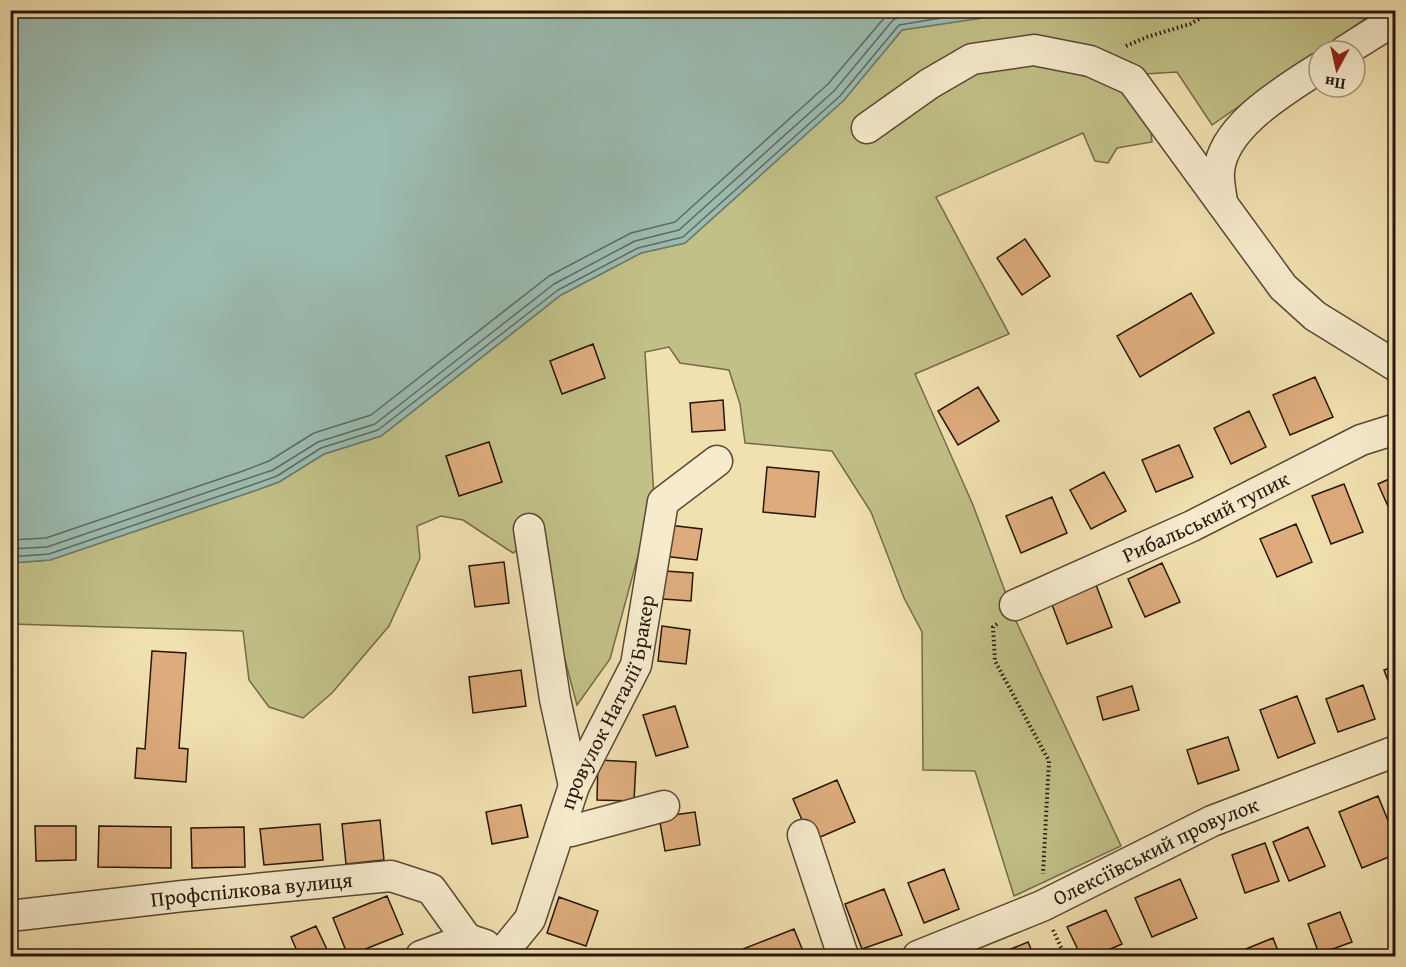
<svg xmlns="http://www.w3.org/2000/svg" width="1406" height="967" font-family="'Gentium Book Plus',serif">
<style>
.green{fill:#c1c087;stroke:#746b4a;stroke-width:1.5}
.water{fill:#9bbcb1;stroke:#6d7a70;stroke-width:1.5}
.lines{fill:none;stroke-linecap:round;stroke-linejoin:round}
.shore{stroke:#616960;stroke-width:1.5}
.building{fill:#deac7c;stroke:#27160e;stroke-width:1.5}
.minor-casing{stroke:#5a4836;stroke-width:33}
.path{stroke:#27160e;stroke-width:4;stroke-dasharray:1.5 3;stroke-linecap:butt}
.minor{stroke:#f6ebcc;stroke-width:30}
.labels{text-anchor:middle;stroke-width:4.5;stroke-linejoin:round;paint-order:stroke}
.street-label{font-size:21px;fill:#27160e;stroke:#f6ebcc}
</style>
<rect width="100%" height="100%" fill="#f1e0b0"/>
<filter id="stains"><feTurbulence type="fractalNoise" baseFrequency=".00333" numOctaves="4"/><feColorMatrix values="0 0 0 0 .2 0 0 0 0 .09 0 0 0 0 .02 0 0 0 .5 -.17"/></filter>
<radialGradient id="worn" r=".72"><stop offset=".6" stop-color="#630" stop-opacity="0"/><stop offset="1" stop-color="#630" stop-opacity=".3"/></radialGradient>
<path class="green" d="M 1030,10 L 1376,11 L 1212,125 L 1177,72 L 1144,74 L 1152,142 L 1117,148 L 1108,163 L 1095,161 L 1083,133 L 936,197 L 1009,334 L 915,374 L 973,505 L 1016,621 L 1121,846 L 1014,896 L 975,771 L 923,770 L 922,632 L 904,598 L 871,512 L 832,451 L 745,443 L 740,404 L 729,370 L 680,363 L 669,347 L 645,352 L 654,497 L 610,659 L 577,705 L 533,540 L 513,553 L 463,520 L 441,516 L 417,526 L 420,558 L 389,626 L 332,693 L 303,718 L 269,707 L 249,680 L 243,631 L 11,624 L 11,563 L 50,560 L 251,492 L 279,482 L 324,454 L 381,436 L 561,295 L 641,253 L 685,243 L 844,100 L 902,30 Z"/>
<path class="water" d="M 11,10 L 1030,10 L 1030,11 L 902,30 L 844,100 L 685,243 L 641,253 L 561,295 L 381,436 L 324,454 L 279,482 L 251,492 L 50,560 L 11,563 Z"/>
<g class="lines">
<path class="shore" d="M 10,540 L 46,538 L 243,471 L 269,461 L 314,433 L 371,415 L 549,276 L 631,233 L 675,222 L 828,84 L 891,10
M 10,549 L 47,547 L 246,479 L 273,470 L 318,442 L 375,424 L 554,284 L 635,241 L 679,230 L 834,91 L 893,20 L 900,16 L 938,10
M 10,557 L 49,554 L 249,486 L 277,476 L 321,448 L 378,430 L 558,290 L 638,248 L 683,237 L 840,96 L 899,25 L 989,10"/>
</g>
<path class="building" d="M 1025,239 L 1050,276 L 1022,295 L 997,258 Z
M 1191,293 L 1214,333 L 1140,377 L 1117,336 Z
M 593,344 L 605,378 L 562,394 L 550,361 Z
M 1315,377 L 1333,417 L 1290,435 L 1273,395 Z
M 978,387 L 999,421 L 958,445 L 938,411 Z
M 723,400 L 725,430 L 692,432 L 690,403 Z
M 1249,411 L 1266,447 L 1231,464 L 1214,428 Z
M 489,442 L 502,482 L 459,496 L 446,456 Z
M 1179,445 L 1193,477 L 1156,492 L 1142,460 Z
M 767,467 L 819,472 L 815,517 L 763,512 Z
M 1104,472 L 1126,511 L 1091,529 L 1070,490 Z
M 1396,476 L 1396,524 L 1378,484 Z
M 1344,484 L 1363,532 L 1331,544 L 1312,496 Z
M 1052,497 L 1067,533 L 1021,553 L 1006,516 Z
M 1296,524 L 1312,562 L 1277,577 L 1260,539 Z
M 668,525 L 702,529 L 697,560 L 663,556 Z
M 504,562 L 509,603 L 475,607 L 469,566 Z
M 1162,563 L 1180,602 L 1145,617 L 1128,579 Z
M 665,571 L 693,573 L 691,601 L 663,599 Z
M 1096,585 L 1112,627 L 1067,644 L 1051,602 Z
M 662,626 L 690,630 L 686,664 L 658,661 Z
M 152,651 L 186,653 L 179,748 L 188,749 L 186,782 L 135,778 L 137,748 L 145,749 Z
M 1396,666 L 1396,702 L 1384,670 Z
M 521,670 L 526,706 L 473,713 L 469,677 Z
M 1363,685 L 1375,719 L 1338,732 L 1326,699 Z
M 1132,686 L 1139,710 L 1103,720 L 1097,697 Z
M 1297,696 L 1315,743 L 1278,758 L 1260,710 Z
M 675,706 L 688,747 L 656,756 L 643,715 Z
M 1228,737 L 1239,770 L 1198,784 L 1187,750 Z
M 598,760 L 636,762 L 634,801 L 597,800 Z
M 837,780 L 855,822 L 811,841 L 793,799 Z
M 1378,796 L 1396,840 L 1396,854 L 1362,868 L 1339,812 Z
M 521,805 L 528,837 L 492,844 L 486,812 Z
M 695,812 L 700,845 L 665,851 L 659,817 Z
M 380,820 L 384,860 L 346,864 L 342,824 Z
M 320,824 L 323,860 L 264,865 L 260,829 Z
M 35,826 L 76,826 L 76,860 L 36,861 Z
M 99,826 L 171,827 L 171,868 L 98,867 Z
M 244,827 L 245,867 L 192,868 L 191,828 Z
M 1308,827 L 1325,866 L 1289,881 L 1273,842 Z
M 1265,843 L 1279,881 L 1245,893 L 1232,855 Z
M 944,869 L 959,909 L 924,923 L 908,883 Z
M 1180,879 L 1197,918 L 1152,937 L 1135,898 Z
M 884,889 L 902,935 L 862,949 L 845,904 Z
M 387,896 L 403,934 L 348,956 L 333,918 Z
M 559,897 L 598,911 L 586,946 L 547,933 Z
M 1106,910 L 1122,944 L 1094,956 L 1081,956 L 1067,927 Z
M 1340,912 L 1352,942 L 1319,954 L 1308,924 Z
M 316,926 L 330,956 L 299,956 L 291,937 Z
M 794,929 L 805,956 L 740,956 L 738,951 Z
M 1273,938 L 1280,956 L 1243,956 L 1241,951 Z
M 1028,942 L 1034,956 L 1000,956 L 999,954 Z"/>
<g class="lines">
<g class="minor-casing">
<g id="minor">
<path d="M 1345,51 L 1396,19"/>
<path d="M 867,128 L 929,84 L 972,59 L 1034,50 L 1090,61 L 1132,80 L 1283,287 L 1315,316 L 1396,366"/>
<path d="M 1222,203 C 1221,193 1218,181 1219,171 C 1223,126 1284,91 1319,68"/>
<path d="M 529,529 L 555,699 L 574,786"/>
<path id="s1" d="M 1015,605 L 1192,526 L 1361,440 L 1396,429"/>
<path d="M 560,829 L 571,831 L 664,806"/>
<path d="M 803,835 L 843,956"/>
<path id="s2" d="M 10,916 L 183,896 L 391,876 L 431,889 L 467,939"/>
<path d="M 421,956 L 467,939 L 485,945"/>
<path id="s3" d="M 506,956 L 504,951 L 530,919 L 574,786 L 636,665 L 663,502 L 717,461"/>
<path id="s4" d="M 918,956 L 1042,906 L 1212,821 L 1396,751"/>
</g>
</g>
<path class="path" d="M 1126,46 L 1147,37 L 1190,24 L 1215,10
M 997,624 L 993,627 L 995,661 L 1049,761 L 1043,874
M 1053,930 L 1065,956"/>
<use href="#minor" class="minor"/>
</g>
<g class="labels">
<g class="street-label">
<text dy="7" stroke="none"><textPath href="#s1" startOffset="210">Рибальський тупик</textPath></text>
<text dy="7" stroke="none"><textPath href="#s3" startOffset="278">провулок Наталії Бракер</textPath></text>
<text dy="7" stroke="none"><textPath href="#s4" startOffset="260">Олексіївський провулок</textPath></text>
<text dy="7" stroke="none"><textPath href="#s2" startOffset="243">Профспілкова вулиця</textPath></text>
</g>
</g>
<rect width="1406" height="967" fill="none" stroke="#f1e0b0" stroke-width="36"/>
<rect x="12" y="12" width="1382" height="943" fill="none" stroke="#27160e" stroke-width="3"/>
<rect x="18" y="18" width="1370" height="931" fill="none" stroke="#27160e" stroke-width="1.5"/>
<g transform="translate(1337 69) rotate(188)"><circle r="28" fill="#f6ebcc" stroke="#a39680" stroke-width="1.5"/>
<path d="M0-4.5L10 22L0 15L-10 22Z" fill="#8f2418"/>
<text y="-9" font-size="16" font-weight="bold" text-anchor="middle" fill="#27160e">Пн</text>
</g>
<rect width="100%" height="100%" filter="url(#stains)"/>
<rect width="100%" height="100%" fill="url(#worn)"/>
</svg>
